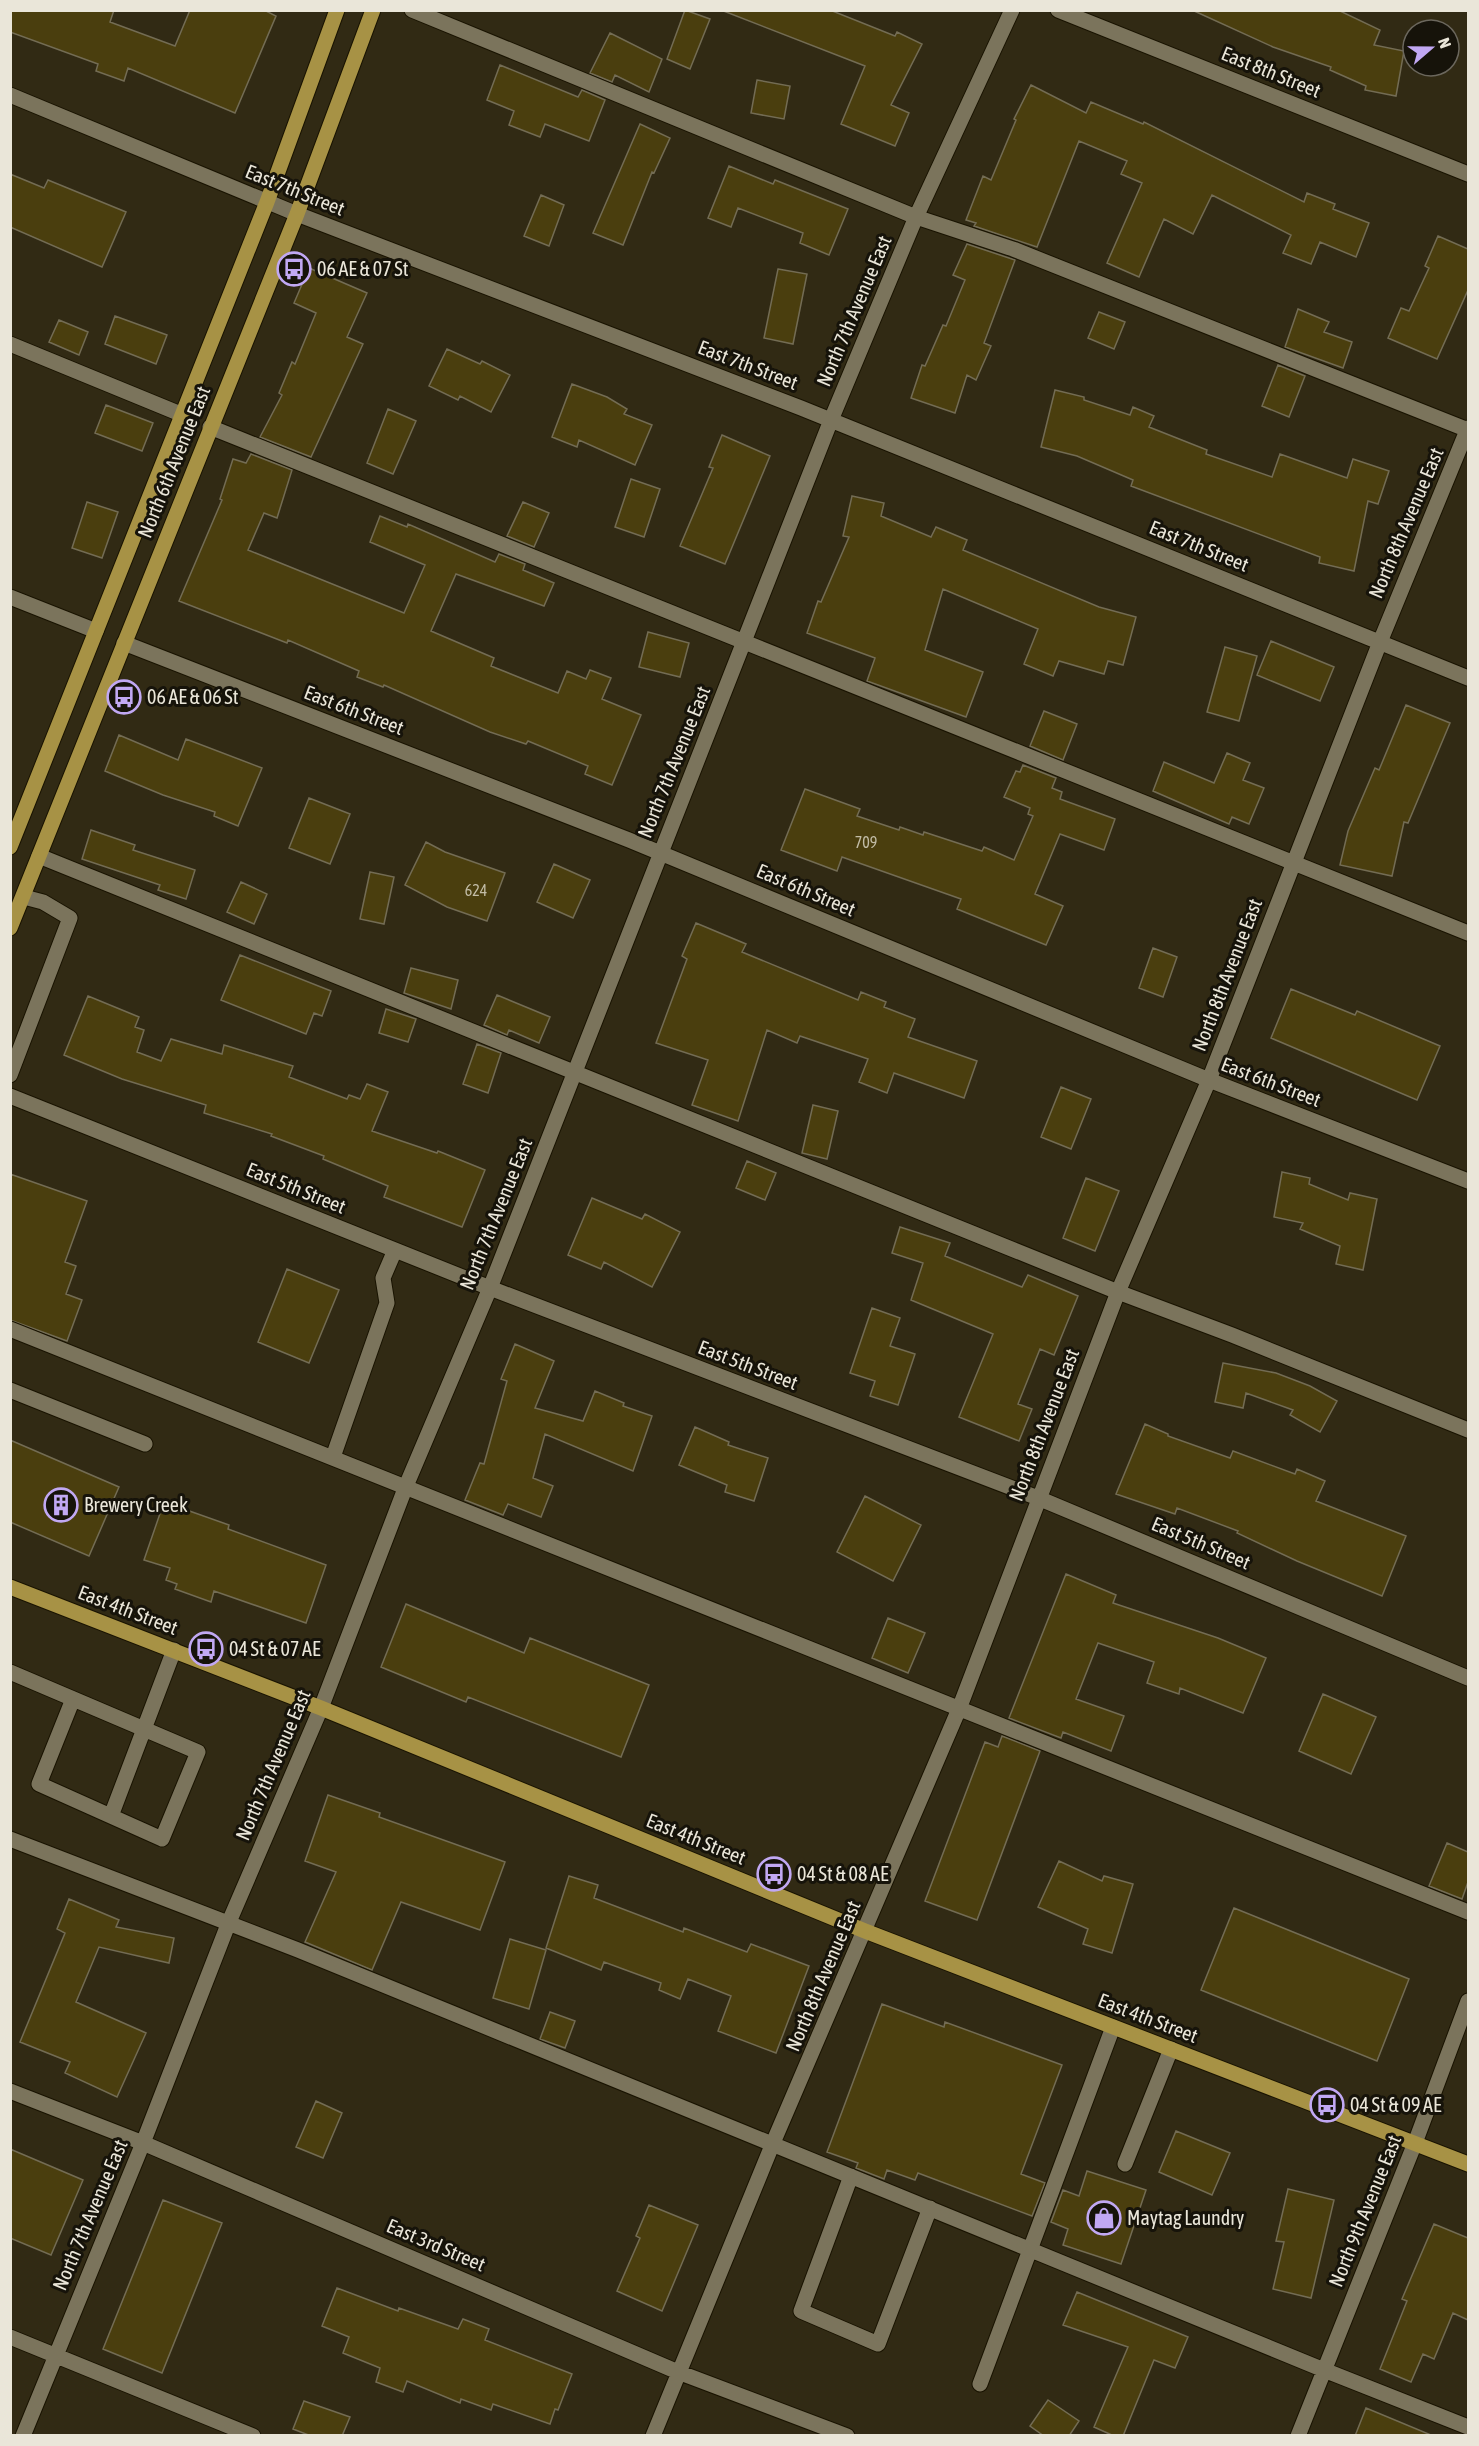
<svg xmlns="http://www.w3.org/2000/svg" width="1479" height="2446" font-family="'Asap Condensed',sans-serif">
<style>
.building{fill:#4a3e0e;stroke:#736c54;stroke-width:1.5}
.lines{fill:none;stroke-linecap:round;stroke-linejoin:round}
.minor-casing{stroke:#191301;stroke-width:17}
.major-casing{stroke:#191301;stroke-width:17}
.minor{stroke:#7b745c;stroke-width:15}
.major{stroke:#a79245;stroke-width:15}
.labels{text-anchor:middle;stroke-width:6;stroke-linejoin:round;paint-order:stroke}
.number-label{font-size:16px;fill:#c2bca6}
.street-label{font-size:20px;fill:#eae6d9;stroke:#16130a}
.poi-label{font-size:20px;fill:#eae6d9;stroke:#16130a;text-anchor:start}
</style>
<rect width="100%" height="100%" fill="#312a14"/>
<path class="building" d="M 10,10 L 114,10 L 110,22 L 175,46 L 190,10 L 264,10 L 276,16 L 235,113 L 128,68 L 124,81 L 96,71 L 98,64 L 10,32 Z
M 685,10 L 710,19 L 690,69 L 667,59 Z
M 721,10 L 830,10 L 895,36 L 897,32 L 922,44 L 891,105 L 909,113 L 895,146 L 841,124 L 865,66 Z
M 1192,10 L 1338,10 L 1380,30 L 1374,45 L 1404,51 L 1396,96 L 1365,90 L 1366,86 L 1330,70 L 1331,67 L 1273,47 Z
M 610,33 L 662,59 L 649,92 L 615,75 L 612,82 L 590,73 Z
M 500,65 L 578,97 L 582,90 L 605,100 L 589,141 L 545,124 L 540,137 L 509,125 L 514,111 L 487,100 Z
M 757,80 L 790,86 L 784,119 L 751,113 Z
M 1031,85 L 1086,113 L 1091,102 L 1143,124 L 1144,122 L 1304,202 L 1307,193 L 1335,204 L 1333,209 L 1369,223 L 1356,257 L 1320,242 L 1311,264 L 1283,253 L 1291,235 L 1212,195 L 1193,234 L 1164,219 L 1139,277 L 1107,263 L 1142,183 L 1121,174 L 1127,161 L 1079,141 L 1037,247 L 974,226 L 976,223 L 966,220 L 983,176 L 991,180 L 1016,120 L 1014,119 Z
M 640,124 L 670,138 L 654,173 L 652,172 L 623,245 L 593,233 Z
M 729,166 L 773,184 L 775,180 L 848,209 L 829,255 L 800,243 L 803,233 L 738,208 L 731,227 L 708,218 Z
M 10,174 L 44,188 L 48,180 L 126,212 L 102,267 L 10,227 Z
M 541,195 L 564,205 L 549,246 L 524,236 Z
M 1438,236 L 1468,249 L 1468,290 L 1437,359 L 1388,338 L 1401,308 L 1409,311 L 1429,268 L 1425,266 Z
M 967,244 L 1015,260 L 984,343 L 991,346 L 976,380 L 967,375 L 955,413 L 911,398 L 922,365 L 925,366 L 943,325 L 946,326 L 965,280 L 953,275 Z
M 309,268 L 367,293 L 347,337 L 363,344 L 311,457 L 260,437 L 282,395 L 279,393 L 292,362 L 295,364 L 316,313 L 294,303 Z
M 778,269 L 807,274 L 793,344 L 764,338 Z
M 1298,309 L 1329,322 L 1324,332 L 1352,342 L 1343,368 L 1285,347 Z
M 1099,312 L 1125,322 L 1114,349 L 1088,338 Z
M 115,316 L 167,335 L 156,364 L 105,344 Z
M 59,320 L 88,332 L 79,355 L 49,342 Z
M 447,349 L 480,364 L 482,361 L 510,375 L 491,412 L 460,396 L 458,400 L 429,386 Z
M 1278,365 L 1305,376 L 1289,417 L 1262,406 Z
M 572,384 L 607,397 L 627,409 L 624,414 L 652,425 L 635,465 L 579,440 L 577,447 L 552,437 Z
M 1055,390 L 1084,397 L 1084,400 L 1130,415 L 1133,407 L 1154,416 L 1149,427 L 1207,450 L 1206,454 L 1272,477 L 1280,454 L 1347,478 L 1353,459 L 1389,471 L 1378,504 L 1368,501 L 1354,571 L 1319,563 L 1320,557 L 1131,486 L 1133,480 L 1077,456 L 1041,447 Z
M 106,405 L 153,423 L 142,451 L 95,433 Z
M 388,409 L 416,421 L 393,474 L 367,463 Z
M 722,435 L 770,456 L 725,564 L 680,546 L 713,468 L 709,467 Z
M 251,454 L 292,470 L 277,518 L 264,513 L 248,550 L 404,613 L 425,565 L 370,542 L 380,516 L 407,527 L 408,524 L 495,562 L 499,554 L 525,564 L 523,570 L 554,583 L 544,606 L 456,574 L 431,631 L 494,658 L 491,666 L 558,693 L 567,671 L 586,679 L 590,670 L 611,678 L 602,699 L 641,715 L 612,785 L 585,774 L 588,766 L 528,741 L 526,744 L 490,732 L 384,685 L 383,687 L 357,677 L 359,671 L 288,640 L 287,643 L 179,601 L 222,500 L 220,499 L 233,459 L 246,463 Z
M 631,479 L 660,489 L 644,537 L 615,527 Z
M 852,496 L 884,503 L 881,516 L 931,537 L 936,527 L 967,540 L 963,550 L 1099,607 L 1136,617 L 1123,665 L 1108,661 L 1104,674 L 1059,661 L 1053,676 L 1024,664 L 1038,629 L 943,589 L 925,650 L 983,672 L 966,717 L 867,681 L 875,658 L 807,633 L 818,601 L 821,602 L 849,537 L 843,536 Z
M 87,502 L 118,512 L 102,558 L 72,548 Z
M 523,502 L 549,513 L 534,547 L 507,536 Z
M 648,632 L 689,643 L 680,677 L 639,667 Z
M 1271,641 L 1334,667 L 1320,701 L 1257,675 Z
M 1225,647 L 1257,656 L 1239,721 L 1207,712 Z
M 1406,705 L 1450,723 L 1408,823 L 1404,822 L 1392,876 L 1340,865 L 1348,831 L 1375,768 L 1379,770 Z
M 1044,711 L 1077,724 L 1063,760 L 1030,746 Z
M 119,735 L 178,760 L 186,739 L 262,768 L 238,826 L 214,816 L 215,812 L 163,795 L 105,771 Z
M 1227,753 L 1250,763 L 1243,780 L 1264,788 L 1249,824 L 1232,817 L 1229,824 L 1153,791 L 1164,762 L 1214,783 Z
M 1023,765 L 1056,778 L 1052,788 L 1062,792 L 1060,799 L 1115,819 L 1104,850 L 1060,834 L 1035,894 L 1063,906 L 1046,945 L 957,909 L 961,899 L 842,857 L 837,871 L 781,850 L 805,789 L 860,809 L 857,816 L 899,830 L 900,827 L 923,835 L 924,832 L 982,851 L 984,847 L 1014,860 L 1033,816 L 1028,814 L 1030,808 L 1004,797 L 1016,771 L 1020,772 Z
M 309,798 L 350,814 L 330,864 L 289,848 Z
M 91,830 L 135,845 L 133,850 L 195,870 L 186,899 L 158,890 L 160,885 L 82,859 Z
M 426,842 L 445,852 L 505,873 L 487,921 L 447,907 L 405,885 Z
M 554,864 L 590,880 L 573,918 L 537,902 Z
M 370,872 L 394,877 L 384,924 L 360,919 Z
M 241,882 L 267,894 L 254,924 L 227,912 Z
M 696,923 L 746,944 L 742,952 L 858,1000 L 861,992 L 886,1002 L 884,1007 L 915,1019 L 908,1037 L 977,1061 L 964,1098 L 894,1073 L 887,1093 L 859,1082 L 868,1059 L 800,1036 L 797,1043 L 767,1030 L 738,1121 L 692,1105 L 708,1060 L 656,1043 L 687,959 L 682,956 Z
M 1153,948 L 1177,957 L 1163,997 L 1139,988 Z
M 240,955 L 331,991 L 322,1016 L 314,1013 L 306,1034 L 221,1000 Z
M 411,968 L 458,980 L 451,1009 L 404,993 Z
M 1291,989 L 1355,1015 L 1357,1011 L 1440,1046 L 1417,1100 L 1271,1038 Z
M 497,995 L 550,1017 L 539,1043 L 509,1030 L 507,1035 L 484,1025 Z
M 88,996 L 139,1017 L 135,1027 L 144,1030 L 137,1052 L 161,1061 L 171,1039 L 222,1054 L 224,1045 L 293,1066 L 289,1077 L 347,1099 L 349,1095 L 360,1099 L 367,1084 L 388,1092 L 372,1131 L 437,1153 L 438,1151 L 485,1170 L 462,1227 L 384,1197 L 388,1186 L 323,1159 L 324,1156 L 271,1136 L 272,1134 L 204,1113 L 206,1105 L 122,1079 L 64,1055 Z
M 386,1009 L 416,1019 L 408,1042 L 379,1033 Z
M 477,1044 L 501,1053 L 488,1093 L 463,1084 Z
M 1061,1087 L 1091,1099 L 1071,1149 L 1041,1137 Z
M 813,1105 L 838,1111 L 827,1159 L 802,1153 Z
M 747,1161 L 776,1173 L 765,1200 L 736,1188 Z
M 1282,1172 L 1310,1178 L 1309,1184 L 1348,1200 L 1350,1193 L 1377,1199 L 1363,1270 L 1336,1264 L 1340,1246 L 1300,1229 L 1303,1223 L 1274,1217 Z
M 10,1174 L 87,1201 L 65,1262 L 76,1266 L 66,1294 L 82,1300 L 67,1341 L 10,1320 Z
M 1086,1178 L 1119,1191 L 1095,1251 L 1063,1238 Z
M 592,1198 L 642,1219 L 645,1214 L 680,1232 L 652,1287 L 604,1262 L 601,1269 L 568,1255 Z
M 900,1227 L 950,1243 L 945,1256 L 1022,1287 L 1028,1275 L 1078,1296 L 1054,1355 L 1040,1349 L 1018,1404 L 1032,1409 L 1019,1441 L 959,1417 L 993,1334 L 911,1300 L 923,1263 L 892,1253 Z
M 287,1269 L 339,1290 L 309,1363 L 258,1342 Z
M 872,1308 L 900,1318 L 890,1346 L 915,1354 L 898,1405 L 870,1396 L 875,1381 L 850,1373 Z
M 515,1344 L 554,1361 L 535,1408 L 583,1421 L 595,1391 L 624,1403 L 623,1406 L 652,1416 L 633,1471 L 545,1434 L 533,1478 L 553,1486 L 541,1517 L 508,1504 L 503,1515 L 465,1500 L 480,1463 L 484,1464 L 507,1381 L 501,1379 Z
M 1223,1363 L 1276,1373 L 1310,1386 L 1337,1401 L 1320,1432 L 1290,1415 L 1293,1410 L 1246,1393 L 1243,1408 L 1215,1402 Z
M 1145,1424 L 1168,1434 L 1168,1436 L 1230,1458 L 1233,1451 L 1295,1474 L 1297,1469 L 1325,1481 L 1316,1501 L 1406,1536 L 1382,1596 L 1297,1561 L 1237,1533 L 1238,1531 L 1177,1508 L 1175,1514 L 1116,1494 Z
M 695,1427 L 729,1442 L 728,1445 L 768,1458 L 754,1501 L 725,1492 L 727,1485 L 679,1465 Z
M 10,1440 L 119,1487 L 89,1556 L 10,1522 Z
M 865,1496 L 921,1525 L 893,1581 L 837,1552 Z
M 164,1502 L 229,1525 L 228,1529 L 326,1565 L 306,1623 L 214,1591 L 211,1602 L 175,1589 L 177,1584 L 166,1580 L 170,1568 L 144,1560 Z
M 1066,1574 L 1116,1595 L 1113,1603 L 1218,1638 L 1266,1658 L 1243,1713 L 1180,1688 L 1179,1694 L 1147,1683 L 1154,1662 L 1098,1643 L 1076,1699 L 1124,1716 L 1111,1751 L 1063,1732 L 1061,1738 L 1009,1718 Z
M 406,1604 L 524,1653 L 530,1638 L 649,1685 L 621,1757 L 468,1697 L 466,1702 L 381,1667 Z
M 888,1618 L 925,1633 L 908,1673 L 872,1658 Z
M 1323,1694 L 1376,1717 L 1351,1774 L 1299,1751 Z
M 1002,1736 L 1040,1751 L 977,1920 L 925,1901 L 985,1742 L 998,1747 Z
M 328,1795 L 380,1813 L 379,1817 L 505,1862 L 480,1930 L 401,1902 L 372,1970 L 305,1942 L 336,1872 L 305,1861 Z
M 1447,1843 L 1468,1852 L 1468,1882 L 1462,1899 L 1429,1886 Z
M 1059,1861 L 1102,1881 L 1104,1876 L 1133,1884 L 1112,1953 L 1083,1944 L 1088,1929 L 1038,1907 Z
M 569,1876 L 598,1885 L 594,1898 L 683,1932 L 684,1928 L 747,1952 L 751,1944 L 809,1966 L 776,2053 L 718,2031 L 731,1996 L 688,1979 L 680,1999 L 659,1990 L 661,1983 L 604,1962 L 601,1970 L 546,1948 Z
M 69,1899 L 119,1920 L 116,1927 L 174,1938 L 169,1963 L 99,1947 L 76,2002 L 146,2033 L 117,2097 L 65,2073 L 70,2062 L 20,2042 L 65,1933 L 57,1929 Z
M 1234,1908 L 1409,1979 L 1377,2061 L 1201,1990 Z
M 510,1939 L 546,1950 L 529,2009 L 493,1998 Z
M 882,2004 L 944,2027 L 945,2022 L 1062,2065 L 1021,2174 L 1045,2183 L 1032,2216 L 918,2173 L 915,2180 L 887,2170 L 884,2179 L 856,2168 L 858,2163 L 827,2152 Z
M 550,2012 L 575,2021 L 565,2048 L 540,2039 Z
M 316,2101 L 342,2113 L 323,2158 L 296,2147 Z
M 1176,2131 L 1230,2153 L 1212,2195 L 1159,2172 Z
M 10,2149 L 83,2180 L 51,2255 L 10,2238 Z
M 1087,2171 L 1146,2190 L 1121,2264 L 1063,2245 L 1068,2229 L 1051,2222 L 1063,2190 L 1079,2196 Z
M 1288,2189 L 1334,2200 L 1311,2298 L 1273,2289 L 1284,2242 L 1276,2241 Z
M 163,2200 L 222,2223 L 162,2373 L 103,2349 Z
M 649,2205 L 698,2225 L 662,2311 L 617,2291 L 640,2238 L 636,2236 Z
M 1434,2224 L 1468,2238 L 1468,2320 L 1453,2313 L 1434,2359 L 1423,2354 L 1411,2382 L 1380,2369 L 1407,2301 L 1402,2299 Z
M 337,2288 L 398,2311 L 399,2308 L 458,2329 L 463,2319 L 489,2329 L 485,2340 L 572,2374 L 558,2410 L 555,2409 L 550,2424 L 493,2404 L 491,2410 L 461,2399 L 460,2403 L 407,2381 L 403,2392 L 376,2382 L 380,2368 L 343,2353 L 349,2337 L 322,2326 Z
M 1077,2292 L 1188,2337 L 1175,2368 L 1154,2360 L 1123,2436 L 1114,2436 L 1094,2427 L 1128,2347 L 1063,2325 Z
M 1048,2400 L 1079,2421 L 1069,2436 L 1044,2436 L 1030,2426 Z
M 304,2401 L 350,2417 L 342,2436 L 311,2436 L 293,2429 Z
M 1366,2408 L 1431,2435 L 1430,2436 L 1355,2436 Z"/>
<g class="lines">
<g class="minor-casing">
<path id="minor" d="M 412,10 L 916,217 L 1013,249 L 1468,430
M 1058,10 L 1468,174
M 10,95 L 297,214 L 801,408 L 1468,678
M 10,344 L 183,415
M 210,427 L 1468,933
M 10,597 L 96,631
M 124,643 L 629,840 L 1209,1080 L 1468,1181
M 39,856 L 1118,1292 L 1232,1335 L 1468,1430
M 10,1075 L 70,918 L 43,902 L 24,897
M 10,1096 L 490,1288 L 1038,1498 L 1468,1678
M 10,1329 L 1468,1912
M 10,1390 L 145,1444
M 333,1457 L 387,1303 L 383,1278 L 395,1250
M 10,1672 L 198,1752 L 162,1839 L 39,1784 L 73,1699
M 111,1816 L 174,1650
M 10,1839 L 298,1950 L 1324,2370 L 1468,2427
M 10,2091 L 143,2143 L 678,2372 L 847,2436
M 1125,2164 L 1171,2049
M 851,2176 L 801,2311 L 878,2344 L 930,2208
M 10,2337 L 253,2436
M 980,2384 L 1113,2027
M 23,2436 L 143,2143 L 229,1922 L 321,1708 L 406,1486 L 490,1288 L 831,420 L 916,217 L 1012,10
M 653,2436 L 773,2143 L 959,1709 L 1118,1292 L 1209,1080 L 1380,642 L 1468,428
M 1298,2436 L 1415,2143 L 1468,2001"/>
</g>
<g class="major-casing">
<path id="major" d="M 10,847 L 267,202 L 337,10
M 10,928 L 297,214 L 373,10
M 10,1587 L 321,1708 L 865,1931 L 1468,2164"/>
</g>
<use href="#minor" class="minor"/>
<use href="#major" class="major"/>
</g>
<defs>
<g id="bus-ring" transform="scale(1.725)"><circle r="9.5" fill="#16130a" stroke="#c1a8f3" stroke-width="1.5"/><path d="M-5-6H5V4H4V6H2V4H-2V6H-4V4H-5ZM-3.5-4V0h7V-4ZM-3.5 1.2v1.5H-2V1.2ZM2 1.2v1.5H3.5V1.2Z" fill="#c1a8f3"/></g>
<g id="building-ring" transform="scale(1.725)"><circle r="9.5" fill="#16130a" stroke="#c1a8f3" stroke-width="1.5"/><path d="M-4-6H4V6H1V3H-1V6H-4ZM-2.5-4.3h1.7v1.8h-1.7ZM.8-4.3h1.7v1.8H.8ZM-2.5-1h1.7V.8h-1.7ZM.8-1h1.7V.8H.8Z" fill="#c1a8f3"/></g>
<g id="shop-ring" transform="scale(1.725)"><circle r="9.5" fill="#16130a" stroke="#c1a8f3" stroke-width="1.5"/><path d="M-5-2.5h2.3a2.7 3.5 0 0 1 5.4 0H5L5.5 6h-11ZM-1.5-2.5h3a1.5 2.3 0 0 0-3 0Z" fill="#c1a8f3"/></g>
</defs>
<g fill-rule="evenodd">
<use href="#bus-ring" x="294" y="269"/>
<use href="#bus-ring" x="124" y="697"/>
<use href="#building-ring" x="61" y="1505"/>
<use href="#bus-ring" x="206" y="1649"/>
<use href="#bus-ring" x="774" y="1874"/>
<use href="#bus-ring" x="1327" y="2105"/>
<use href="#shop-ring" x="1104" y="2218"/>
</g>
<g class="labels">
<g class="number-label">
<text x="866" y="848">709</text>
<text x="476" y="896">624</text>
</g>
<g class="street-label">
<text transform="translate(1271 72) rotate(22)" y="7">East 8th Street</text>
<text transform="translate(295 190) rotate(22)" y="7">East 7th Street</text>
<text transform="translate(854 311) rotate(-67)" y="7">North 7th Avenue East</text>
<text transform="translate(748 365) rotate(21)" y="7">East 7th Street</text>
<text transform="translate(174 462) rotate(-68)" y="7">North 6th Avenue East</text>
<text transform="translate(1406 523) rotate(-67)" y="7">North 8th Avenue East</text>
<text transform="translate(1199 546) rotate(22)" y="7">East 7th Street</text>
<text transform="translate(354 710) rotate(21)" y="7">East 6th Street</text>
<text transform="translate(674 762) rotate(-68)" y="7">North 7th Avenue East</text>
<text transform="translate(806 890) rotate(23)" y="7">East 6th Street</text>
<text transform="translate(1227 975) rotate(-69)" y="7">North 8th Avenue East</text>
<text transform="translate(1271 1082) rotate(21)" y="7">East 6th Street</text>
<text transform="translate(296 1188) rotate(22)" y="7">East 5th Street</text>
<text transform="translate(496 1214) rotate(-68)" y="7">North 7th Avenue East</text>
<text transform="translate(748 1365) rotate(21)" y="7">East 5th Street</text>
<text transform="translate(1044 1425) rotate(-69)" y="7">North 8th Avenue East</text>
<text transform="translate(1201 1543) rotate(23)" y="7">East 5th Street</text>
<text transform="translate(128 1610) rotate(21)" y="7">East 4th Street</text>
<text transform="translate(273 1765) rotate(-67)" y="7">North 7th Avenue East</text>
<text transform="translate(696 1839) rotate(22)" y="7">East 4th Street</text>
<text transform="translate(823 1976) rotate(-67)" y="7">North 8th Avenue East</text>
<text transform="translate(1148 2018) rotate(21)" y="7">East 4th Street</text>
<text transform="translate(1365 2211) rotate(-68)" y="7">North 9th Avenue East</text>
<text transform="translate(90 2215) rotate(-67)" y="7">North 7th Avenue East</text>
<text transform="translate(436 2245) rotate(23)" y="7">East 3rd Street</text>
</g>
<g class="poi-label">
<text x="317" y="276">06 AE &amp; 07 St</text>
<text x="147" y="704">06 AE &amp; 06 St</text>
<text x="84" y="1512">Brewery Creek</text>
<text x="229" y="1656">04 St &amp; 07 AE</text>
<text x="797" y="1881">04 St &amp; 08 AE</text>
<text x="1350" y="2112">04 St &amp; 09 AE</text>
<text x="1127" y="2225">Maytag Laundry</text>
</g>
</g>
<rect width="1479" height="2446" fill="none" stroke="#eae6d9" stroke-width="24"/>
<g transform="translate(1431 48) rotate(70)"><circle r="28" fill="#16130a" stroke="#6b675d" stroke-width="1.5"/>
<path d="M0-4.5L10 22L0 15L-10 22Z" fill="#c1a8f3"/>
<text y="-9" font-size="16" font-weight="bold" text-anchor="middle" fill="#eae6d9">N</text>
</g>
</svg>
